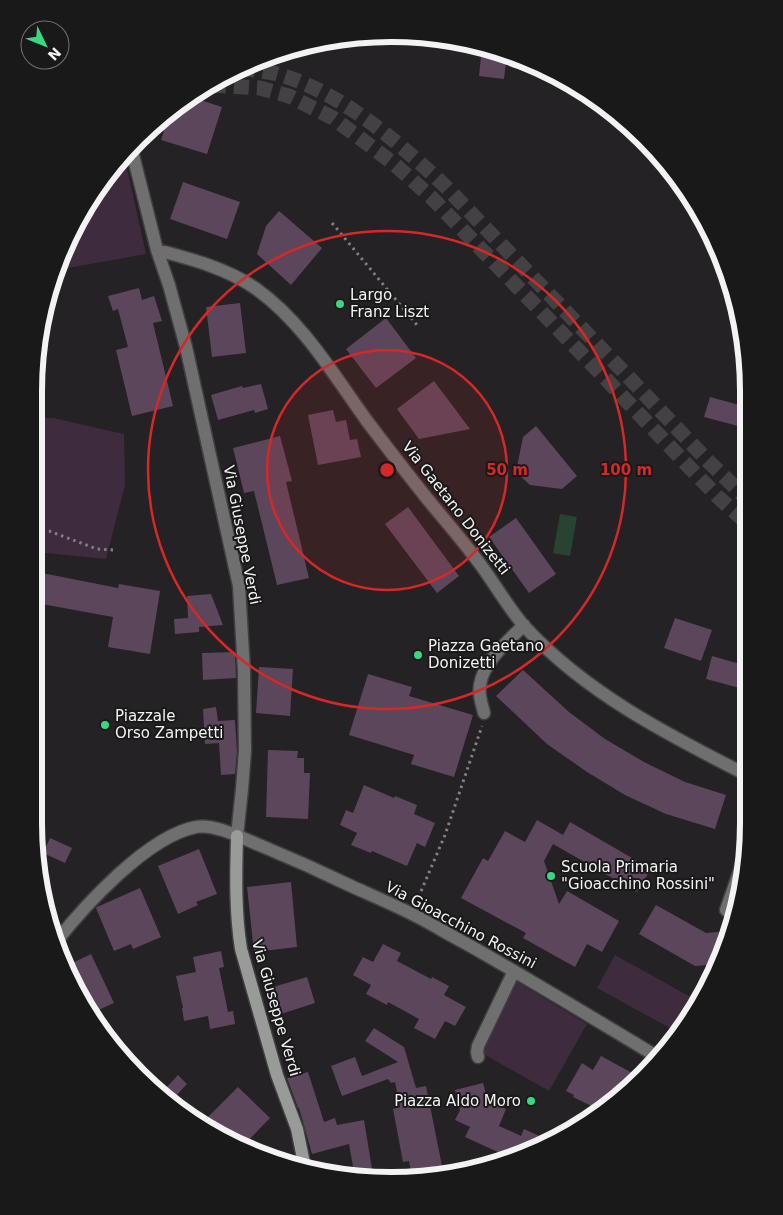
<svg xmlns="http://www.w3.org/2000/svg" width="783" height="1215" font-family="'DejaVu Sans',sans-serif">
<style>
.green{fill:#3e2b3d}
.water{fill:#294332}
.building{fill:#5c465b}
.lines{fill:none;stroke-linecap:round;stroke-linejoin:round}
.highway-tunnel{stroke:#434143;stroke-width:15;stroke-dasharray:15 8;stroke-linecap:butt}
.street-casing{stroke:#413f41;stroke-width:15}
.secondary-casing{stroke:#413f41;stroke-width:15}
.path{stroke:#817f81;stroke-width:3;stroke-dasharray:2.5 4;stroke-linecap:butt}
.street{stroke:#6e6f6e;stroke-width:12}
.secondary{stroke:#999b99;stroke-width:12}
.ring{fill:none;stroke:#d62828;stroke-width:2.5}
.poi-dot{fill:#37d880;stroke:#1a191a;stroke-width:2}
.labels{text-anchor:middle;stroke-width:4;stroke-linejoin:round;paint-order:stroke}
.poi-label{font-size:15px;fill:#f4f3f4;stroke:#1a191a;text-anchor:start}
.street-label{font-size:15px;fill:#f4f3f4;stroke:#1a191a}
.rim{fill:none;stroke:#f4f3f4;stroke-width:6}
.centre{fill:#d62828;stroke:#1a191a;stroke-width:2.5}
.ring-label{font-size:15px;text-anchor:middle;font-weight:bold;fill:#d62828;stroke:#1a191a;stroke-width:4;stroke-linejoin:round;paint-order:stroke}
</style>
<rect width="100%" height="100%" fill="#242224"/>
<path class="green" d="M 124,155 L 146,254 L 57,270 L 61,254 Z
M 36,418 L 53,418 L 124,434 L 125,485 L 106,559 L 36,552 Z
M 615,955 L 696,1000 L 677,1032 L 597,988 Z
M 516,981 L 587,1024 L 549,1091 L 480,1052 Z"/>
<path class="water" d="M 560,514 L 577,517 L 570,556 L 553,553 Z"/>
<path class="building" d="M 482,47 L 507,53 L 504,79 L 479,76 Z
M 191,97 L 222,107 L 207,154 L 161,140 L 171,110 Z
M 183,182 L 240,202 L 227,239 L 170,219 Z
M 279,211 L 322,248 L 291,285 L 257,254 L 266,226 Z
M 139,288 L 142,300 L 154,296 L 162,321 L 153,323 L 173,406 L 132,416 L 116,350 L 128,347 L 118,309 L 113,311 L 108,296 Z
M 240,303 L 246,353 L 212,357 L 206,307 Z
M 386,318 L 416,358 L 376,388 L 346,349 Z
M 434,381 L 470,429 L 419,439 L 397,409 Z
M 261,384 L 268,409 L 255,413 L 254,410 L 218,420 L 211,395 L 242,386 L 243,388 Z
M 710,397 L 743,406 L 738,426 L 704,417 Z
M 333,410 L 336,422 L 346,420 L 350,440 L 357,439 L 361,457 L 318,465 L 308,415 Z
M 536,426 L 577,476 L 562,489 L 530,485 L 516,472 L 523,437 Z
M 280,436 L 292,481 L 286,482 L 309,578 L 277,585 L 254,491 L 244,493 L 233,448 Z
M 408,507 L 459,576 L 437,593 L 385,524 Z
M 516,518 L 556,574 L 529,593 L 489,537 Z
M 42,573 L 118,588 L 119,584 L 160,591 L 150,654 L 108,647 L 113,617 L 36,603 Z
M 211,594 L 223,625 L 199,627 L 199,632 L 175,634 L 174,619 L 188,618 L 187,596 Z
M 675,618 L 712,630 L 701,661 L 664,648 Z
M 235,652 L 236,678 L 203,680 L 202,653 Z
M 712,656 L 747,666 L 747,690 L 706,679 Z
M 259,667 L 293,669 L 290,716 L 256,713 Z
M 523,670 L 569,712 L 605,739 L 644,762 L 685,782 L 726,795 L 715,829 L 666,814 L 625,795 L 587,772 L 547,744 L 496,696 Z
M 368,674 L 412,687 L 409,696 L 473,715 L 454,777 L 411,764 L 414,755 L 349,735 Z
M 216,707 L 218,721 L 235,720 L 237,751 L 235,774 L 221,775 L 219,743 L 205,744 L 203,709 Z
M 268,750 L 298,751 L 297,758 L 304,758 L 304,773 L 310,773 L 308,819 L 266,817 Z
M 364,785 L 394,798 L 395,796 L 417,805 L 414,814 L 435,823 L 425,847 L 417,843 L 407,866 L 372,851 L 371,853 L 351,845 L 357,833 L 340,825 L 346,810 L 353,813 Z
M 537,820 L 563,835 L 570,822 L 651,869 L 637,892 L 553,844 L 544,861 L 559,904 L 567,891 L 619,921 L 602,952 L 587,944 L 575,967 L 523,938 L 526,933 L 461,898 L 483,858 L 488,861 L 505,831 L 525,842 Z
M 50,838 L 72,848 L 65,863 L 43,853 Z
M 199,849 L 217,894 L 196,902 L 198,905 L 178,914 L 158,866 Z
M 291,882 L 297,947 L 254,952 L 247,887 Z
M 140,888 L 161,937 L 133,949 L 131,944 L 114,951 L 96,908 L 97,907 Z
M 656,905 L 706,933 L 730,931 L 722,961 L 720,964 L 695,966 L 639,934 Z
M 383,944 L 401,953 L 397,961 L 431,979 L 432,977 L 449,986 L 444,995 L 466,1007 L 455,1026 L 445,1021 L 435,1039 L 414,1028 L 419,1019 L 388,1002 L 387,1005 L 366,994 L 371,985 L 353,975 L 363,957 L 373,962 Z
M 221,951 L 224,967 L 219,968 L 228,1012 L 233,1011 L 235,1024 L 210,1029 L 208,1016 L 184,1021 L 182,1008 L 183,1008 L 176,976 L 196,972 L 193,957 Z
M 91,954 L 114,1003 L 90,1014 L 66,966 Z
M 307,977 L 315,1003 L 281,1014 L 273,987 Z
M 374,1028 L 404,1047 L 416,1088 L 426,1086 L 442,1166 L 411,1173 L 409,1161 L 403,1162 L 393,1109 L 400,1107 L 395,1082 L 391,1083 L 388,1079 L 342,1096 L 331,1066 L 355,1057 L 362,1076 L 398,1062 L 365,1041 Z
M 601,1056 L 634,1074 L 626,1090 L 602,1111 L 573,1097 L 574,1095 L 566,1091 L 582,1063 L 593,1070 Z
M 308,1072 L 324,1122 L 335,1118 L 337,1125 L 364,1120 L 372,1169 L 354,1172 L 349,1144 L 312,1154 L 299,1108 L 298,1108 L 287,1078 Z
M 178,1075 L 187,1084 L 175,1097 L 166,1088 Z
M 483,1083 L 488,1101 L 506,1109 L 499,1126 L 521,1136 L 524,1129 L 548,1140 L 494,1164 L 500,1153 L 465,1137 L 470,1127 L 455,1120 L 460,1110 L 455,1090 Z
M 238,1087 L 270,1118 L 244,1145 L 202,1123 Z"/>
<g class="lines">
<path class="highway-tunnel" d="M 240,68 C 252,70 265,71 277,74 C 341,92 397,141 444,185 L 619,367 L 706,459 L 748,500
M 211,85 L 260,88 L 289,96 L 333,118 L 393,163 L 431,197 L 606,379 L 691,469 L 718,497 L 748,524"/>
<g class="street-casing">
<path id="street" d="M 131,147 L 157,250 L 169,285 L 186,347 L 239,586 L 244,671 L 245,751 L 242,789 L 237,836
M 157,250 C 191,259 226,268 255,288 C 303,322 333,374 367,421 C 389,450 411,479 434,507 C 450,526 466,545 480,564 C 495,584 509,609 525,627 C 586,693 668,735 747,775
M 484,713 C 482,704 478,695 480,685 C 483,662 508,641 524,625
M 726,910 L 746,853
M 55,943 C 85,905 148,836 196,827 C 215,823 246,840 264,847 C 293,859 322,872 351,886 C 371,895 392,904 412,914 C 430,923 448,934 465,943 C 531,980 596,1020 661,1059
M 478,1057 L 477,1052 L 478,1046 L 514,971"/>
</g>
<g class="secondary-casing">
<path id="secondary" d="M 237,836 C 236,874 235,912 241,949 L 277,1075 L 297,1129 L 305,1168"/>
</g>
<path class="path" d="M 332,223 L 417,325
M 36,529 L 49,531 L 97,549 L 114,550
M 416,903 L 445,835 L 482,726"/>
<use href="#street" class="street"/>
<use href="#secondary" class="secondary"/>
</g>
<circle cx="387" cy="470" r="120" fill="#d62828" fill-opacity=".12"/>
<g class="ring">
<circle cx="387" cy="470" r="120"/>
<circle cx="387" cy="470" r="239"/>
</g>
<g class="poi-dot">
<circle cx="340" cy="304" r="5"/>
<circle cx="418" cy="655" r="5"/>
<circle cx="105" cy="725" r="5"/>
<circle cx="551" cy="876" r="5"/>
<circle cx="531" cy="1101" r="5"/>
</g>
<g class="labels">
<g class="poi-label">
<text x="350" y="300">Largo<tspan x="350" dy="17">Franz Liszt</tspan></text>
<text x="428" y="651">Piazza Gaetano<tspan x="428" dy="17">Donizetti</tspan></text>
<text x="115" y="721">Piazzale<tspan x="115" dy="17">Orso Zampetti</tspan></text>
<text x="561" y="872">Scuola Primaria<tspan x="561" dy="17">"Gioacchino Rossini"</tspan></text>
<text x="521" y="1106" text-anchor="end">Piazza Aldo Moro</text>
</g>
<g class="street-label">
<text transform="translate(456 508) rotate(52)" y="5">Via Gaetano Donizetti</text>
<text transform="translate(242 535) rotate(79)" y="5">Via Giuseppe Verdi</text>
<text transform="translate(461 925) rotate(28)" y="5">Via Gioacchino Rossini</text>
<text transform="translate(276 1008) rotate(74)" y="5">Via Giuseppe Verdi</text>
</g>
</g>
<path d="M0 0H783V1215H0ZM391 42H391A349 349 0 0 1 740 391V823A349 349 0 0 1 391 1172H391A349 349 0 0 1 42 823V391A349 349 0 0 1 391 42Z" fill="#1a191a" fill-rule="evenodd"/>
<path class="rim" d="M391 42H391A349 349 0 0 1 740 391V823A349 349 0 0 1 391 1172H391A349 349 0 0 1 42 823V391A349 349 0 0 1 391 42Z"/>
<circle cx="387" cy="470" r="8" class="centre"/>
<g class="ring-label">
<text x="507" y="475">50 m</text>
<text x="626" y="475">100 m</text>
</g>
<g transform="translate(45 45) rotate(133)"><circle r="24" fill="#1a191a" stroke="#717071"/>
<path d="M0-4L9 19L0 12L-9 19Z" fill="#37d880"/>
<text y="-8" font-size="14" font-weight="bold" text-anchor="middle" fill="#f4f3f4">N</text>
</g>
</svg>
